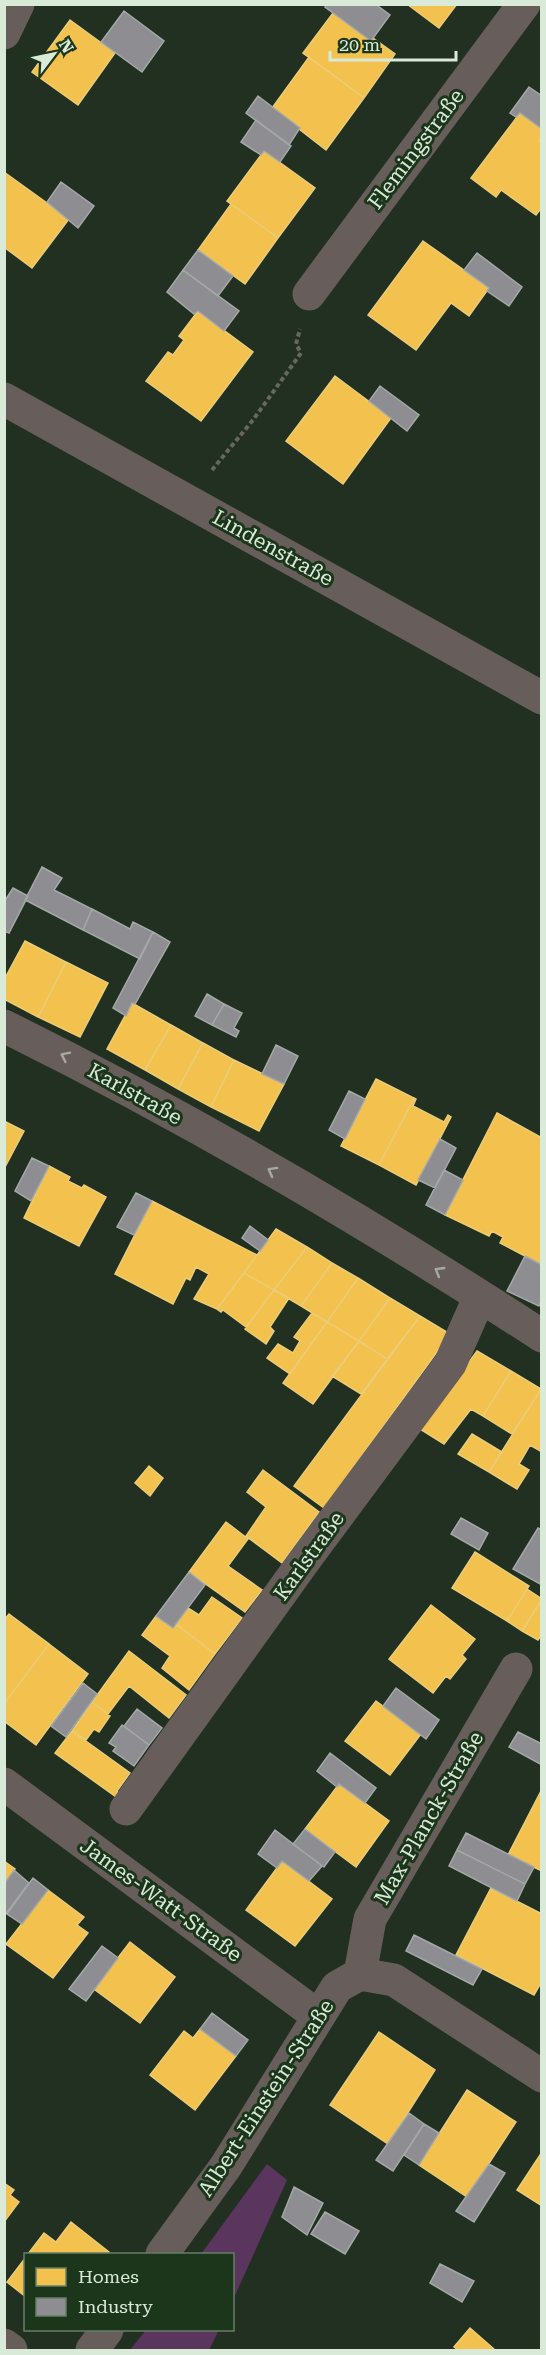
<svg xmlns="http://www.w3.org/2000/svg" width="546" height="2355" font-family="'Roboto Serif',serif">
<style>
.green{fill:#5a355e}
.homes{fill:#f2c14e;stroke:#ebcd78;stroke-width:1.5}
.industry{fill:#8d8d92;stroke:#a4a9a7;stroke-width:1.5}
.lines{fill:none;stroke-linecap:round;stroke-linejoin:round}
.path{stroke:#686660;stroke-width:4;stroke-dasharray:4.5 3;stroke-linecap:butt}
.minor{stroke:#675e5b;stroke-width:33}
.tertiary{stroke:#675e5b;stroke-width:33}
.oneway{stroke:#a6aba0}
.labels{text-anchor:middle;stroke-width:6;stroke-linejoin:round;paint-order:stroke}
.street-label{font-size:21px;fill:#daead9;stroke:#1b361b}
</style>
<rect width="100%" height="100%" fill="#213021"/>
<path class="green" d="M 267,2164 L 287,2180 L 233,2300 L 232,2254 L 201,2254 Z
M 146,2330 L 219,2330 L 209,2350 L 130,2350 Z"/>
<path class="homes" d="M 407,4 L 457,4 L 439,28 Z
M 333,13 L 371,41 L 373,38 L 395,54 L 364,98 L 303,53 Z
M 70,20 L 115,53 L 78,105 L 32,72 Z
M 309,57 L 364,98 L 326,150 L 272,108 Z
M 520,113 L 542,129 L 542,138 L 539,141 L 542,143 L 542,207 L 536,215 L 501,190 L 496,197 L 471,178 Z
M 264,151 L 315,188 L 278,238 L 227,201 Z
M 4,172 L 69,219 L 32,268 L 4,247 Z
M 231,204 L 278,238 L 245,284 L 198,250 Z
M 423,241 L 489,288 L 469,316 L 451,303 L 416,350 L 368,315 Z
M 198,311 L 253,352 L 201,421 L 146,381 L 168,352 L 173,355 L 184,340 L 179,336 Z
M 335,376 L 391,418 L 343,484 L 286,441 Z
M 25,941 L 66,962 L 38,1017 L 4,999 L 4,980 Z
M 66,962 L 108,983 L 80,1037 L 38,1017 Z
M 132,1003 L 171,1025 L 145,1070 L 107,1049 Z
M 171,1025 L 203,1043 L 178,1089 L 145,1070 Z
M 203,1043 L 234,1060 L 211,1107 L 178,1089 Z
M 234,1060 L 284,1084 L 259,1131 L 211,1107 Z
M 376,1079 L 414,1098 L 379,1165 L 341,1146 Z
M 414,1098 L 416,1099 L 413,1106 L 444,1122 L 448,1115 L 451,1117 L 416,1185 L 379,1165 Z
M 497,1113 L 542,1138 L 542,1265 L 500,1243 L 503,1237 L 492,1231 L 489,1236 L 445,1215 Z
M 4,1121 L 24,1131 L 4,1169 Z
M 49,1166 L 70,1177 L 68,1181 L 82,1188 L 84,1185 L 106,1197 L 79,1246 L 24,1218 Z
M 152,1201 L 257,1255 L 217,1309 L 194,1299 L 209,1274 L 196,1267 L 190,1280 L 186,1278 L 173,1304 L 115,1274 Z
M 276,1229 L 307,1247 L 274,1290 L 244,1273 Z
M 307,1247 L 332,1263 L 301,1306 L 274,1290 Z
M 332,1263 L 358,1278 L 327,1322 L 301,1306 Z
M 244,1273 L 274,1290 L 246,1327 L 223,1310 L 221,1312 L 217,1309 Z
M 358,1278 L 390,1298 L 359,1341 L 327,1322 Z
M 274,1290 L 289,1298 L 270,1327 L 274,1331 L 266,1344 L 245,1329 Z
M 390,1298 L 420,1316 L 387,1359 L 359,1341 Z
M 312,1313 L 327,1322 L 290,1374 L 267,1358 L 278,1344 L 293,1353 L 300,1341 L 294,1337 Z
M 420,1316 L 450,1334 L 324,1508 L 294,1486 Z
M 327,1322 L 359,1341 L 313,1404 L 283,1383 Z
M 359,1341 L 387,1359 L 361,1394 L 332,1376 Z
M 477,1351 L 511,1371 L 483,1416 L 471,1409 L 444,1444 L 420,1429 Z
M 511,1371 L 541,1389 L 512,1434 L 483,1416 Z
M 541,1389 L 542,1452 L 530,1445 L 519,1464 L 529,1470 L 517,1489 L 489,1472 Z
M 472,1434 L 502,1452 L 489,1472 L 458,1454 Z
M 149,1466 L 163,1478 L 150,1496 L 135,1483 Z
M 263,1470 L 319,1512 L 282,1563 L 246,1536 L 266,1507 L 247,1492 Z
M 226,1522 L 248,1539 L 228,1566 L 262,1590 L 245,1612 L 189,1572 Z
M 475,1552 L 529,1586 L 507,1621 L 452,1588 Z
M 527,1589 L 542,1599 L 522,1631 L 507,1621 Z
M 212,1597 L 242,1618 L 215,1654 L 176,1624 L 188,1608 L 199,1615 Z
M 542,1599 L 542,1634 L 538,1640 L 522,1631 Z
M 431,1605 L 475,1639 L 462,1655 L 466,1659 L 450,1679 L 446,1676 L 433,1693 L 389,1659 Z
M 9,1614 L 49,1644 L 4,1704 L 4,1620 Z
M 156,1616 L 173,1628 L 176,1624 L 215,1654 L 189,1690 L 162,1668 L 170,1656 L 142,1635 Z
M 49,1644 L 88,1674 L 36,1745 L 4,1721 L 4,1704 Z
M 129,1651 L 186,1695 L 169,1718 L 129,1686 L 108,1714 L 92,1702 Z
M 376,1701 L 421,1734 L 390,1775 L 345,1741 Z
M 92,1702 L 110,1716 L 99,1732 L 94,1729 L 86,1740 L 72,1731 Z
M 72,1731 L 130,1773 L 117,1791 L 120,1795 L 116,1797 L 55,1753 Z
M 339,1784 L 389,1821 L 356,1867 L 305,1829 Z
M 542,1789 L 542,1871 L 508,1855 Z
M 4,1861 L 15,1869 L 4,1884 Z
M 282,1861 L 332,1899 L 295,1946 L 246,1910 Z
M 491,1888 L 542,1914 L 542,1981 L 534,1995 L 456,1955 Z
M 48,1890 L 84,1917 L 77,1925 L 88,1933 L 53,1978 L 6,1944 Z
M 130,1942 L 175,1977 L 140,2023 L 94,1989 Z
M 200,2029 L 236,2056 L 195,2110 L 150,2075 L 184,2031 L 193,2038 Z
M 379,2032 L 435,2070 L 388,2144 L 330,2105 Z
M 467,2090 L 516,2122 L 467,2197 L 419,2165 Z
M 542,2152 L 542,2206 L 517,2190 Z
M 4,2183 L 14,2190 L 10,2195 L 19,2202 L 4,2222 Z
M 71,2222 L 109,2252 L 107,2254 L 28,2254 L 44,2233 L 56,2242 Z
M 26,2257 L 26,2297 L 7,2282 Z
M 470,2328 L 495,2350 L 458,2350 L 454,2347 Z"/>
<path class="industry" d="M 327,4 L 375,4 L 390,15 L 371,41 L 325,7 Z
M 124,11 L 164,41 L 142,72 L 101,42 Z
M 529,87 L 542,96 L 542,129 L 520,113 L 516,117 L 510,113 Z
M 258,96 L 300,128 L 289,145 L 246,113 Z
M 256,120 L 291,146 L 280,162 L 264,151 L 261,155 L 241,142 Z
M 61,182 L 94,206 L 78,228 L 47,202 Z
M 198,250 L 233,276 L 218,296 L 183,270 Z
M 477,253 L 522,287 L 509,306 L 487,291 L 489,288 L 464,270 Z
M 183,270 L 239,311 L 224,331 L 198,311 L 194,314 L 167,292 Z
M 380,386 L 419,415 L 407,431 L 369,401 Z
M 42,867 L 62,878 L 54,890 L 92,909 L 83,930 L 25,900 Z
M 13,888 L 28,896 L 9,933 L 4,931 L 4,902 Z
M 92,909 L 130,929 L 133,922 L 153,932 L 140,959 L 83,930 Z
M 153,932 L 170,942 L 135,1004 L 132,1003 L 126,1016 L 113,1008 Z
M 207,994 L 224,1004 L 212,1025 L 195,1016 Z
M 224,1004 L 242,1013 L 234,1028 L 239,1031 L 236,1037 L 212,1025 Z
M 276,1045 L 298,1056 L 284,1084 L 262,1074 Z
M 349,1091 L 365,1099 L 345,1139 L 329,1130 Z
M 440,1139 L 456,1148 L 435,1188 L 418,1180 Z
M 32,1158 L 49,1166 L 31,1201 L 15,1191 Z
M 444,1170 L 463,1180 L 445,1215 L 426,1205 Z
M 136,1193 L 152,1201 L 134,1235 L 117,1227 Z
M 250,1226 L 268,1240 L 260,1251 L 242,1238 Z
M 525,1256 L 542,1265 L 542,1300 L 539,1306 L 507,1291 Z
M 461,1518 L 488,1533 L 479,1550 L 451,1534 Z
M 538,1528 L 542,1530 L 542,1585 L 513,1569 Z
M 189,1572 L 205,1585 L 173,1628 L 156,1616 Z
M 83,1683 L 97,1694 L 66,1737 L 51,1726 Z
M 396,1688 L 439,1720 L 426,1739 L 383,1706 Z
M 137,1709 L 162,1728 L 149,1745 L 124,1726 Z
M 122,1725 L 149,1745 L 134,1766 L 113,1751 L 116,1747 L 109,1743 Z
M 518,1732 L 542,1744 L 542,1765 L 509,1747 Z
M 330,1753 L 376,1788 L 365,1803 L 339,1784 L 337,1787 L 317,1771 Z
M 305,1829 L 335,1852 L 324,1867 L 293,1844 Z
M 275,1830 L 322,1866 L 309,1881 L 282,1861 L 277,1868 L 258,1854 Z
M 466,1833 L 534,1867 L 525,1884 L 457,1850 Z
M 457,1850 L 525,1884 L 517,1901 L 449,1866 Z
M 14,1870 L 29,1883 L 4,1916 L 4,1884 Z
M 33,1878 L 48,1890 L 22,1924 L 7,1914 Z
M 414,1935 L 482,1969 L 473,1985 L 406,1951 Z
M 102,1946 L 118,1958 L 86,2001 L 69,1989 Z
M 212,2013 L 248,2040 L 236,2056 L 200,2029 Z
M 409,2113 L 424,2124 L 393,2171 L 376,2160 Z
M 424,2124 L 439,2133 L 419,2165 L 404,2155 Z
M 489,2164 L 505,2173 L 474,2222 L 456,2211 Z
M 294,2187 L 323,2203 L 307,2235 L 282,2217 Z
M 325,2212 L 359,2231 L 345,2254 L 311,2234 Z
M 440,2264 L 474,2281 L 462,2302 L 430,2283 Z"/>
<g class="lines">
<path class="path" d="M 212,470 L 253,420 L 301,353 L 296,344 L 300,329"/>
<path class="minor" d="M 4,33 L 18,4
M 309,294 L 524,4
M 4,1026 C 190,1118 369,1223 542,1336
M 4,1784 L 318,2016
M 126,1809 L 304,1561 L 450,1364 L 480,1296
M 360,1974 L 370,1919 L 516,1669
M 162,2254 L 226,2166 L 337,1987 L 360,1974 L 394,1980 L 542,2076
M 4,2345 L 11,2350
M 92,2350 L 107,2330"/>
<path class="tertiary" d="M 4,399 L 542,698"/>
</g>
<defs><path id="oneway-chevron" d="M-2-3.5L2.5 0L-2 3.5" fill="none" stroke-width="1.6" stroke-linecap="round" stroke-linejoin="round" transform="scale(1.5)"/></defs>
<g class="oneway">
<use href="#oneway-chevron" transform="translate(65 1056) rotate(-154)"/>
<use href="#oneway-chevron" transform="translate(272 1171) rotate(-151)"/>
<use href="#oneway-chevron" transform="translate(439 1271) rotate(-149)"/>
</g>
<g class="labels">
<g class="street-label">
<text transform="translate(416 149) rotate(-53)" y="7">Flemingstraße</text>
<text transform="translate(273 548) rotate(29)" y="7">Lindenstraße</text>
<text transform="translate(135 1094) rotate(29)" y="7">Karlstraße</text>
<text transform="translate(309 1556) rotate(-54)" y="7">Karlstraße</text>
<text transform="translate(429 1818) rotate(-60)" y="7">Max-Planck-Straße</text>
<text transform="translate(161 1900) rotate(36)" y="7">James-Watt-Straße</text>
<text transform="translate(266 2098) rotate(-57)" y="7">Albert-Einstein-Straße</text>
</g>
</g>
<rect width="546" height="2355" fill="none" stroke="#daead9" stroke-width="12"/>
<rect x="24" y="2253" width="210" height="78" fill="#1b361b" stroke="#677e67" stroke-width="1.5"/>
<rect x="36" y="2268" width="30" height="18" fill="#f2c14e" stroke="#677e67" stroke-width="1.5"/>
<text x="78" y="2283" font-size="18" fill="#daead9">Homes</text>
<rect x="36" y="2298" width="30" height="18" fill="#8d8d92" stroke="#677e67" stroke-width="1.5"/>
<text x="78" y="2313" font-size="18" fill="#daead9">Industry</text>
<g transform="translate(54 54) rotate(58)" stroke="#1b361b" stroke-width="4.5" paint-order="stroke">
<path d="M0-4.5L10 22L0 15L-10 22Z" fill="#daead9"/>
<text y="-9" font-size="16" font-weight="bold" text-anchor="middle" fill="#daead9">N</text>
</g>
<path d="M330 51v9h126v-9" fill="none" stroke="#daead9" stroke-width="3"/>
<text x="339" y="51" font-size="18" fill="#daead9" stroke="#1b361b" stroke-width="4.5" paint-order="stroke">20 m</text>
</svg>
